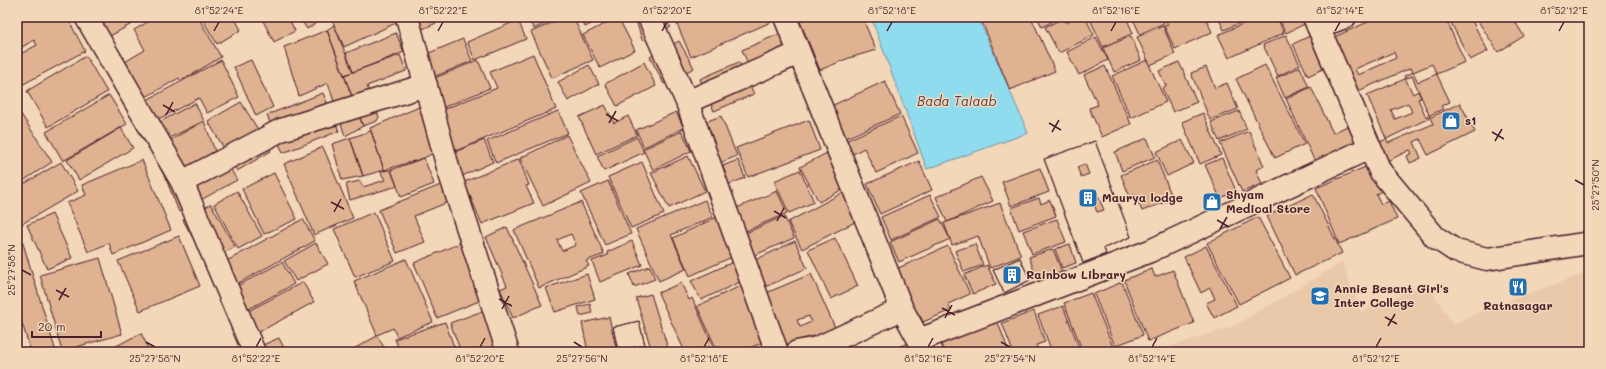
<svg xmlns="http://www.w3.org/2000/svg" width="1606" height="369" font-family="Mali,sans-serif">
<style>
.built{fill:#eac9aa}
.water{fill:#8fdcef;stroke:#7390a1}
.building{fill:#dfb291;stroke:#4a1f2b;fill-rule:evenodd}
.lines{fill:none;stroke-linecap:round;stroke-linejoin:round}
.minor-casing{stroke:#4a1f2b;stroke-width:25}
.minor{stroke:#f3d7b9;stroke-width:22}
.ticks{fill:none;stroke:#4a1f2b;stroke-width:1.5}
.labels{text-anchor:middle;stroke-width:3;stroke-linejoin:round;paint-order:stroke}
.poi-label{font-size:12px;font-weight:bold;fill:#4a1f2b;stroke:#f3d7b9;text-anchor:start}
.water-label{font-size:13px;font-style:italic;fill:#543b48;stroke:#f3d7b9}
.neatline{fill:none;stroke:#4a1f2b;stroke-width:1.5}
.ticks-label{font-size:10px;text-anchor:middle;fill:#4a1f2b}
</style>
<rect width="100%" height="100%" fill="#f3d7b9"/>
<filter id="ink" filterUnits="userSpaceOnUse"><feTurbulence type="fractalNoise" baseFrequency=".025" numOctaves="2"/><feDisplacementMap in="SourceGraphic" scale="8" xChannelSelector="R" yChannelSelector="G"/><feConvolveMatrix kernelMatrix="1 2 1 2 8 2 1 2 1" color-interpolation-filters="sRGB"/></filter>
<g filter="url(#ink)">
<path class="built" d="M 1342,262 L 1361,312 L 1427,283 L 1453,325 L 1485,309 L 1589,272 L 1589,352 L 1152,352 L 1234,326 Z"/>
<path class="water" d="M 871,17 L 978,17 L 1028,133 L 927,169 Z"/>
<path class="building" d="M 21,17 L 67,17 L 85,51 L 18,87 L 17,56 L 37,45 L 34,40 L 17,50 L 17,19 Z
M 78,17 L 144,17 L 94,45 Z
M 156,17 L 198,17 L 221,57 L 181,81 L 179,78 L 132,105 L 111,70 L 145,50 L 134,30 Z
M 201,17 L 234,17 L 241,30 L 217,44 Z
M 261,17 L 288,17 L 295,31 L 274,42 Z
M 299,17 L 326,17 L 307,29 Z
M 333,17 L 395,17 L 398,22 L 344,47 L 331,18 Z
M 412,17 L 423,17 L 424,19 L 428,17 L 450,17 L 418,31 Z
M 527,17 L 558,17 L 534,29 Z
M 565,17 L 573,17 L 593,60 L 552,78 L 531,32 Z
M 580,17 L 605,17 L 585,27 Z
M 618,17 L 635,50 L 600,68 L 583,35 Z
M 635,17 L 662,17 L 671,27 L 642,40 Z
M 674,17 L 769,17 L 771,22 L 691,57 Z
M 798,17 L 862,17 L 876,50 L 849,58 L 820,70 Z
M 980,17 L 1031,17 L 1055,71 L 1010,90 Z
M 1037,17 L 1060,17 L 1042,27 Z
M 1078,17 L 1085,17 L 1094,35 L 1059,53 L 1045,27 L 1064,18 L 1066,23 Z
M 1089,17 L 1126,17 L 1133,33 L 1103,47 Z
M 1132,17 L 1161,17 L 1164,23 L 1140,34 Z
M 1164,17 L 1205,17 L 1212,32 L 1175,49 L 1164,26 L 1168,25 Z
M 1218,17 L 1253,17 L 1224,30 Z
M 1258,17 L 1277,17 L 1284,33 L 1229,58 L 1218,35 Z
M 1278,17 L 1312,17 L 1313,20 L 1286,33 Z
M 1379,17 L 1445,17 L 1465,62 L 1418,82 L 1411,68 L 1358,91 L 1334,37 ZM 1394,52 L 1396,58 L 1358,75 L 1355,69 Z
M 1448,17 L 1470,17 L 1488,51 L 1470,60 Z
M 1485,17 L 1512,17 L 1524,36 L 1498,52 L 1478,21 Z
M 518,20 L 526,39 L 475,60 L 467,42 Z
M 334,25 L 353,72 L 344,75 L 327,30 Z
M 1163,26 L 1175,54 L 1150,65 L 1137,37 Z
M 327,30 L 363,126 L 345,136 L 328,83 L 299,96 L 284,47 Z
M 396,33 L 404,52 L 353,72 L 346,53 Z
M 1316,33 L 1331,65 L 1308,76 L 1293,44 Z
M 779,34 L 792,63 L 755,80 L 742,50 Z
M 1286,35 L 1300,65 L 1278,76 L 1263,45 Z
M 1131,36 L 1141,60 L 1114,72 L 1103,48 Z
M 1096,37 L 1108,60 L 1079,75 L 1067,52 Z
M 463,39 L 472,61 L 431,78 L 422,56 Z
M 679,41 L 694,68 L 664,84 L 650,57 Z
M 533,54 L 556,109 L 453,152 L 437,112 L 497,88 L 490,72 Z
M 400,55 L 406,71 L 367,86 L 379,117 L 377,121 L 363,126 L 344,75 Z
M 86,56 L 107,92 L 48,127 L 27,91 Z
M 221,60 L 239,97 L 207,113 L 199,98 L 143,127 L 132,108 Z
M 251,60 L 273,107 L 256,116 L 234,67 Z
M 478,60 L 490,88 L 442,108 L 430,80 Z
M 1147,60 L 1166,102 L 1131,118 L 1112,76 Z
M 644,62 L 656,86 L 617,106 L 605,84 Z
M 739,62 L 754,94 L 714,111 L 700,79 Z
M 1179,62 L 1197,102 L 1173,112 L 1162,88 L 1166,86 L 1159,71 Z
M 1432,64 L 1450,102 L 1441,106 L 1443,109 L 1426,117 L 1418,99 L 1421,98 L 1418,91 L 1413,94 L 1404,76 Z
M 589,65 L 599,84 L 568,101 L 558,82 Z
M 1265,65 L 1305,144 L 1275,158 L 1236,79 Z
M 1105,66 L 1131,124 L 1102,137 L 1089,108 L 1098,105 L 1084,75 Z
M 1206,67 L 1215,88 L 1227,83 L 1238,109 L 1210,120 L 1191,73 Z
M 1300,67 L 1309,87 L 1285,98 L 1276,78 Z
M 1412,76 L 1433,124 L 1388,143 L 1367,95 ZM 1408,103 L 1412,112 L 1395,119 L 1391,110 Z
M 885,81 L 900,114 L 846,138 L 831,106 Z
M 1311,87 L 1333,133 L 1351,124 L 1359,141 L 1315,162 L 1286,99 Z
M 323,93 L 339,131 L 283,153 L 267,115 Z
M 109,95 L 127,124 L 63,161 L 46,132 Z
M 241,102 L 271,151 L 237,171 L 208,121 Z
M 195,103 L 204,121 L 149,148 L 139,133 Z
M 1460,103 L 1475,132 L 1428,155 L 1420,139 L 1414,142 L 1421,158 L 1410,163 L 1407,156 L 1412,153 L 1410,150 L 1381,164 L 1372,146 Z
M 426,104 L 439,150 L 424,158 L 384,170 L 370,128 Z
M 605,105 L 614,123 L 628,116 L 637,135 L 596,154 L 579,117 Z
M 17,108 L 52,162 L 23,181 L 17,171 Z
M 558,111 L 568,133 L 496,163 L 487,141 Z
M 1239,111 L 1247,129 L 1219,141 L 1211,122 Z
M 676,112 L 684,128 L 644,147 L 636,130 Z
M 1203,113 L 1221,155 L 1200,164 L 1182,122 Z
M 721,116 L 737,156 L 705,169 L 689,128 Z
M 901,116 L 918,153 L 876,173 L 864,148 L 851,155 L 845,141 Z
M 809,120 L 820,150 L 748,177 L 736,148 Z
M 204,121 L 215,151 L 166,179 L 151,151 Z
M 121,128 L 133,148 L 79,180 L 67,160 Z
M 371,131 L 384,170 L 363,176 L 350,138 Z
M 682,131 L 691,151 L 653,170 L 643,149 Z
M 1249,131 L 1264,166 L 1256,170 L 1262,184 L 1242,192 L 1220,143 Z
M 567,135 L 591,183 L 543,206 L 520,158 Z
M 637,137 L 644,152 L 604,171 L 597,156 Z
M 350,138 L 363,176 L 342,180 L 332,144 Z
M 1147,138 L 1155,157 L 1122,171 L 1115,152 Z
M 484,140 L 493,162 L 462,176 L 452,153 Z
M 1182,140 L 1194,163 L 1167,176 L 1156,152 Z
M 1095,141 L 1131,237 L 1104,248 L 1106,254 L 1083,263 L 1044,159 ZM 1085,164 L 1089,174 L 1081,177 L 1077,167 ZM 1098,196 L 1104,210 L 1097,212 L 1092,199 Z
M 1095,141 L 1131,237 L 1104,248 L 1106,254 L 1083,263 L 1044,159 Z
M 323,147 L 353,218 L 314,235 L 284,164 Z
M 220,151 L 237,180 L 179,212 L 166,179 Z
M 827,153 L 845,188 L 819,202 L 800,167 Z
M 688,156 L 705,191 L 669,208 L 651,173 Z
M 424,158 L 434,184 L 401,197 L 391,170 Z
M 1222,158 L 1236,191 L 1220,198 L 1205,165 Z
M 519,159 L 529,185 L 526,186 L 534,203 L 482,224 L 464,182 Z
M 142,160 L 171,230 L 113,255 L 109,243 L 88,252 L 67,203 L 86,195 L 82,185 Z
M 738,160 L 745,178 L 722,187 L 715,169 Z
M 1157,160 L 1173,199 L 1142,211 L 1135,195 L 1130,197 L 1121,175 Z
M 919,161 L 932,190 L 880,214 L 867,184 Z
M 61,162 L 78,191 L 20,225 L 17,220 L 17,188 Z
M 642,162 L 664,214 L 631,228 L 608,177 Z
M 1370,165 L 1382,191 L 1376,194 L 1381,204 L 1389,201 L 1397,219 L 1339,244 L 1316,188 Z
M 1040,168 L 1049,192 L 1011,206 L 1002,182 Z
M 391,170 L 397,186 L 350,200 L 346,184 L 360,181 L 363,187 L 385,180 L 380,171 Z
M 800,170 L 814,202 L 789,213 L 774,181 Z
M 274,173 L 297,219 L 264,234 L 242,189 Z
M 981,177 L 993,201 L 947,222 L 936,197 Z
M 608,181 L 631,234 L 605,245 L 581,193 Z
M 443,184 L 451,201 L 414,216 L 425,242 L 397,253 L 379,210 Z
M 237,191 L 262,236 L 238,249 L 214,204 Z
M 777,191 L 787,213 L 737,235 L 727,212 Z
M 844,192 L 859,220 L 802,249 L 788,222 Z
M 1313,194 L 1342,253 L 1295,275 L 1267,216 Z
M 930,195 L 941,217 L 891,240 L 881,217 Z
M 1039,198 L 1041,204 L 1050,200 L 1056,216 L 1019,230 L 1011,208 Z
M 705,200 L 713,217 L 671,235 L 686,269 L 659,281 L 636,229 Z
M 581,202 L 604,254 L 586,261 L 589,266 L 539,288 L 514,230 ZM 571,234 L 576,245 L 562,251 L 557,240 Z
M 1000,203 L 1021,256 L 990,268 L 978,236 L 952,245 L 944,223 Z
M 211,204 L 235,247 L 206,262 L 183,220 Z
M 374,212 L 395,261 L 355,277 L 334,229 Z
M 52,214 L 72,258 L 47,269 L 27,225 Z
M 784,216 L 794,238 L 748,258 L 739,236 Z
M 717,217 L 734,256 L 690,276 L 673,238 Z
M 1258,217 L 1290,278 L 1239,304 L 1207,243 Z
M 303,219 L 315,241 L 226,290 L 214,268 Z
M 940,219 L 950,239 L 899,262 L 890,242 Z
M 1057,219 L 1066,242 L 1032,254 L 1023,231 Z
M 507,227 L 542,305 L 513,318 L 500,289 L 507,286 L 486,237 Z
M 179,236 L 200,286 L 140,311 L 118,261 Z
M 835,238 L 858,286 L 831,299 L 808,250 Z
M 22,240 L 56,352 L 31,352 L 17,307 L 17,241 Z
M 465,241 L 489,297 L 437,318 L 414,263 Z
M 632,241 L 642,265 L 600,282 L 592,261 L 608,255 L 607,252 Z
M 795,241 L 807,268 L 763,288 L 751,262 Z
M 316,243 L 328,264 L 296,281 L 284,261 Z
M 975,244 L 983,265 L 964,272 L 955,251 Z
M 1070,244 L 1076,263 L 1062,268 L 1055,249 Z
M 948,246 L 970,294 L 948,304 L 951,310 L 923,322 L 920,316 L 918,317 L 896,269 Z
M 1206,246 L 1237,306 L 1214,318 L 1206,303 L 1215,299 L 1210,288 L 1201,293 L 1184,257 Z
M 1053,249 L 1062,272 L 1038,281 L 1029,257 Z
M 100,258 L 122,334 L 62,351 L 40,275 Z
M 1020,258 L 1030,280 L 1004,293 L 993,270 Z
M 1020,258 L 1030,280 L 1004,293 L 993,270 Z
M 406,259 L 433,322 L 397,337 L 393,328 L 377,335 L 354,281 Z
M 282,262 L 294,284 L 238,315 L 226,292 Z
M 733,262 L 742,281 L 701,300 L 691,281 Z
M 987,265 L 996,284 L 973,294 L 964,275 Z
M 650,266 L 655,279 L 634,287 L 629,274 Z
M 1152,269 L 1155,277 L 1173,270 L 1194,323 L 1148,341 L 1124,280 Z
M 587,274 L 595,299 L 555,312 L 546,288 Z
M 811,274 L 836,330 L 814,340 L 813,336 L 782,349 L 759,296 ZM 809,316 L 811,322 L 800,327 L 797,320 Z
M 303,282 L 314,302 L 250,337 L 239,316 Z
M 1122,282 L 1143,335 L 1115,346 L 1094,294 Z
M 681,283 L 689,300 L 692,298 L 716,352 L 685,352 L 658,293 Z
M 745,284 L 770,339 L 741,352 L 718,352 L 697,306 Z
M 1091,293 L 1115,352 L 1083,352 L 1064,303 Z
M 651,294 L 669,352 L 652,352 L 636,298 Z
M 590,304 L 592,313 L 580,316 L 578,307 Z
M 1063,306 L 1081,352 L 1052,352 L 1038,315 Z
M 488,309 L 505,352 L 461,352 L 450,323 Z
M 1034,311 L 1045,342 L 1036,345 L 1039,352 L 1013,352 L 1002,323 Z
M 995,315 L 1009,352 L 944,352 L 938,336 Z
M 609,317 L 617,352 L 588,352 L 582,323 Z
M 639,321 L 645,345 L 618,351 L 613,327 Z
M 639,321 L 645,345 L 618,351 L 613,327 Z
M 445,322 L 456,352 L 400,352 L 395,339 Z
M 141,333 L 150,352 L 105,352 Z
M 377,336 L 387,352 L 350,352 L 350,351 Z
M 279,338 L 286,352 L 261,352 L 258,347 Z
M 911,342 L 915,352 L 885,352 Z"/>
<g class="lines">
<g class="minor-casing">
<path id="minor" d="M 86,17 L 182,182 L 254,352
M 407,17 L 449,171 L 508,352
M 649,17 L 687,102 L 777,352
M 785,17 L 902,309
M 1314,17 L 1380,171 L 1435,237 L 1456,251 L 1487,259 L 1589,243
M 1318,27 L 1345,17
M 687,102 L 799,53
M 182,182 L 281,130 L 426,85
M 797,352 L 817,348 L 902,309 L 919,340 L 1150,251 L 1369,148"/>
</g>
<use href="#minor" class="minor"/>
</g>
</g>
<path class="ticks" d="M 214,31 L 219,22M 438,31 L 443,22M 662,31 L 667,22M 887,31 L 892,22M 1111,31 L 1116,22M 1335,31 L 1340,22M 1559,31 L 1564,22M 163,105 L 175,112M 606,114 L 618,121M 166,115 L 173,102M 609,123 L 616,111M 1049,123 L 1061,130M 1052,132 L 1059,120M 1492,132 L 1504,139M 1495,141 L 1502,129M 1575,180 L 1584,185M 331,202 L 344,209M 774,211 L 786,218M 334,212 L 341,199M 1217,220 L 1229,227M 777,221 L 784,208M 1220,229 L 1227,217M 22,270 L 31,275M 56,290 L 69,297M 499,299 L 512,306M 59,300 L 66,288M 942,308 L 955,315M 502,309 L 509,296M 1385,317 L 1397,324M 945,318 L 952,305M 1388,326 L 1395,314M 146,342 L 155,347M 574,342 L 582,347M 1001,342 L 1010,347M 256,347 L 261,338M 480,347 L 485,338M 704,347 L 709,338M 928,347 L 933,338M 1152,347 L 1157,338M 1376,347 L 1381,338"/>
<defs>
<g id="shop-square" transform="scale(1)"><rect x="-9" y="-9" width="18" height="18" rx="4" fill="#1f6fb2" stroke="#f3d7b9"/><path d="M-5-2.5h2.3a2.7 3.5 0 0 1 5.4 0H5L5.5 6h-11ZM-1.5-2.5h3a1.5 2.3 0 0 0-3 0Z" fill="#fff"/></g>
<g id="building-square" transform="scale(1)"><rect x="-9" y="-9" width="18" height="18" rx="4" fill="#1f6fb2" stroke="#f3d7b9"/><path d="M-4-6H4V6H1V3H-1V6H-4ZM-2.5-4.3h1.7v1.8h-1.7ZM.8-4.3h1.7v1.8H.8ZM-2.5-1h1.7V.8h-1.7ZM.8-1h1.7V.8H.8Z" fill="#fff"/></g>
<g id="restaurant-square" transform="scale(1)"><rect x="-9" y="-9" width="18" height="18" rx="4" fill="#1f6fb2" stroke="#f3d7b9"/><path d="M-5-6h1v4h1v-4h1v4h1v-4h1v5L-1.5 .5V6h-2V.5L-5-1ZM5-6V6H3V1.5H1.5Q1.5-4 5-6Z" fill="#fff"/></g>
<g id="school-square" transform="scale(1)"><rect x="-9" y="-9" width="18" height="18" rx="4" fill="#1f6fb2" stroke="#f3d7b9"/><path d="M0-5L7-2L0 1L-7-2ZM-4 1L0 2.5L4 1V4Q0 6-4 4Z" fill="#fff"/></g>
</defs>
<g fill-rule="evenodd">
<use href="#shop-square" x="1451" y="121"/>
<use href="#building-square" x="1088" y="198"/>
<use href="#shop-square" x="1212" y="202"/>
<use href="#building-square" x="1012" y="275"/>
<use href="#restaurant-square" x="1518" y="287"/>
<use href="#school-square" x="1320" y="296"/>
</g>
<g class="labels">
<g class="poi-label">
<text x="1465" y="125">s1</text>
<text x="1226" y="199">Shyam<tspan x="1226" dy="14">Medical Store</tspan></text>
<text x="1102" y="202">Maurya lodge</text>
<text x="1026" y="279">Rainbow Library</text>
<text x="1334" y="293">Annie Besant Girl's<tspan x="1334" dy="14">Inter College</tspan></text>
<text x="1518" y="310" text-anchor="middle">Ratnasagar</text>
</g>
<g class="water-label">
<text x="957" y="106">Bada Talaab</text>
</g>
</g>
<rect width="1606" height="369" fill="none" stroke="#f3d7b9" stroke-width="44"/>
<path d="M32 331v6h69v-6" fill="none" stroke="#4a1f2b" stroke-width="2"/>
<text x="38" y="331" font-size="12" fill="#4a1f2b" stroke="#f3d7b9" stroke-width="3" paint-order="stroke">20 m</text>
<rect x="22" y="22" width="1562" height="325" class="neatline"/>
<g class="ticks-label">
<text x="219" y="14">81°52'24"E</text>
<text x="443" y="14">81°52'22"E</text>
<text x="667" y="14">81°52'20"E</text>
<text x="892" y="14">81°52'18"E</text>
<text x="1116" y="14">81°52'16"E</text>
<text x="1340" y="14">81°52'14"E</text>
<text x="1564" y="14">81°52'12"E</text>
<text transform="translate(1595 185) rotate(-90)" y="4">25°27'50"N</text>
<text transform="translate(11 270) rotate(-90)" y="4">25°27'58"N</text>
<text x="155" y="362">25°27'58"N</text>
<text x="256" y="362">81°52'22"E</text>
<text x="480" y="362">81°52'20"E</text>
<text x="582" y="362">25°27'56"N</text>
<text x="704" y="362">81°52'18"E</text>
<text x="928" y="362">81°52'16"E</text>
<text x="1010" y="362">25°27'54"N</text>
<text x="1152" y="362">81°52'14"E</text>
<text x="1376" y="362">81°52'12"E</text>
</g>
</svg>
